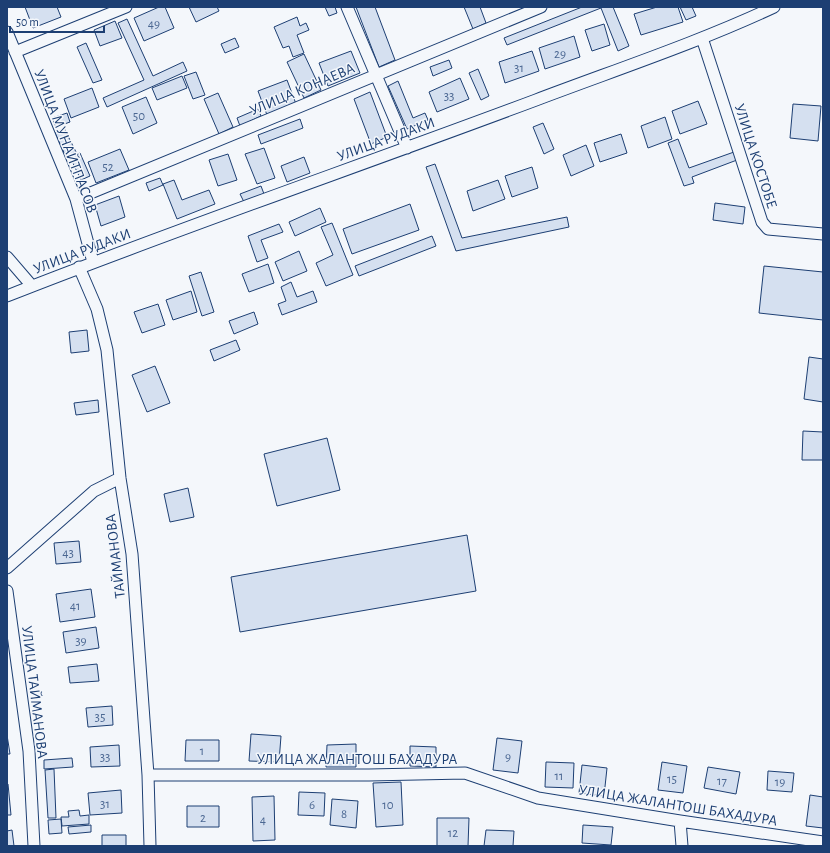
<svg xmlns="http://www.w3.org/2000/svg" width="830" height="853" font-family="'Alegreya Sans',sans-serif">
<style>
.building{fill:#d5e0f0;stroke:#1d3f73}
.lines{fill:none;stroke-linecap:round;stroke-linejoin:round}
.minor-casing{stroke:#1d3f73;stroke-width:13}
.minor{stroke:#f4f7fb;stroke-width:11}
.labels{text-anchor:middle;stroke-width:3;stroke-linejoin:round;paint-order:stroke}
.number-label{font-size:13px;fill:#4b6792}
.street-label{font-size:15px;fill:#1d3f73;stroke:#f4f7fb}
</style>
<rect width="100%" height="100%" fill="#f4f7fb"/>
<path class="building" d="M 25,7 L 57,7 L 61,17 L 33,28 Z
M 159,7 L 165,7 L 174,28 L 144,41 L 134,18 Z
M 189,7 L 217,7 L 219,11 L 196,22 Z
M 325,7 L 335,7 L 337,13 L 329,16 Z
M 356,7 L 375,7 L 395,60 L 379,67 Z
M 464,7 L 480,7 L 486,23 L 473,29 Z
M 582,7 L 613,7 L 629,46 L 618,51 L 601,8 L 507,45 L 504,38 Z
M 657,7 L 678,7 L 683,22 L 641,35 L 634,14 Z
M 680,7 L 692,7 L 696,16 L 686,20 Z
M 297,17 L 300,26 L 306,23 L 309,30 L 297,35 L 304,53 L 293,57 L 289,46 L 283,48 L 274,27 Z
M 127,19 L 153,76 L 183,62 L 187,71 L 107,107 L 103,98 L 144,80 L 118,23 Z
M 115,21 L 122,38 L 100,46 L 94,30 Z
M 604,24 L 610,45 L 592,51 L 585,30 Z
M 574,36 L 580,57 L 545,69 L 539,48 Z
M 235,38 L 239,47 L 225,53 L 221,44 Z
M 86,43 L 102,80 L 93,83 L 77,47 Z
M 351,51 L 360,73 L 328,86 L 319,63 Z
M 532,51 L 539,71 L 505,83 L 499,62 Z
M 304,54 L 321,90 L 304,98 L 287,62 Z
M 449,60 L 452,68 L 433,76 L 430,67 Z
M 478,69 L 489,96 L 481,100 L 469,73 Z
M 196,72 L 205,95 L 193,99 L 184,76 Z
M 182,76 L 187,88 L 157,100 L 152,88 Z
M 460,78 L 469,99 L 437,112 L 429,92 Z
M 287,80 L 296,104 L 267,115 L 258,91 Z
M 398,81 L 413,118 L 425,113 L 428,120 L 407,129 L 388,86 Z
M 92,88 L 99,107 L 71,118 L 64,99 Z
M 370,92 L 387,137 L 371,144 L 354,99 Z
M 218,93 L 233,127 L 219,134 L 204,99 Z
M 146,97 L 157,123 L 133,134 L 122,107 Z
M 698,101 L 707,124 L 680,134 L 672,111 Z
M 793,104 L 821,106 L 818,141 L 790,138 Z
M 258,109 L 261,116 L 240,126 L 237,118 Z
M 67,113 L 70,122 L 56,127 L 52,118 Z
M 665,117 L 672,139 L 648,148 L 641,126 Z
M 300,119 L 303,128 L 261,144 L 258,135 Z
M 543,123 L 554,149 L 544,154 L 533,127 Z
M 64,128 L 76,152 L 66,157 L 55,133 Z
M 621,134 L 627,153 L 600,162 L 594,143 Z
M 678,139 L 689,168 L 734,152 L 737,160 L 692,177 L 694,183 L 684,186 L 668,143 Z
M 586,145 L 594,166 L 571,176 L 563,155 Z
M 264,148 L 275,178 L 257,184 L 245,154 Z
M 120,149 L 129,170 L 96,183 L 88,162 Z
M 80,153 L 90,176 L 81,180 L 70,157 Z
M 228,154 L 237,180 L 218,186 L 209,160 Z
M 304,157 L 310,173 L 287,182 L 281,166 Z
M 435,164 L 462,238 L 567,217 L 569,227 L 456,251 L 426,167 Z
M 532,167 L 538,188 L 512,197 L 505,176 Z
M 160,178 L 163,185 L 149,191 L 146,183 Z
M 174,180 L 182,200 L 209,190 L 215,204 L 177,219 L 163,184 Z
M 498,180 L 505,199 L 473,211 L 467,191 Z
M 261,186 L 264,194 L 244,202 L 240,194 Z
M 119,196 L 125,217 L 101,226 L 95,205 Z
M 715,203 L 745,207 L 743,224 L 713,220 Z
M 410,204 L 419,230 L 352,254 L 343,229 Z
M 320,208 L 326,222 L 295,236 L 289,222 Z
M 332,223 L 353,275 L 326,286 L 316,263 L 333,255 L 321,227 Z
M 279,224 L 283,232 L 261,240 L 268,258 L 257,262 L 248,236 Z
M 432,236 L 436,246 L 359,276 L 355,266 Z
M 299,251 L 307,271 L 283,281 L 275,262 Z
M 268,264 L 274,283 L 249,292 L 242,274 Z
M 764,266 L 823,272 L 823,320 L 759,313 Z
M 201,272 L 214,312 L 202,316 L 189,276 Z
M 291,282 L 297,297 L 313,291 L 317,302 L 282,315 L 278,304 L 286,301 L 281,287 Z
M 191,291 L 197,312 L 173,320 L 166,300 Z
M 158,304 L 165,325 L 142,333 L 134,312 Z
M 254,312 L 258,324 L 234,334 L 229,321 Z
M 87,330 L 89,351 L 71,353 L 69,332 Z
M 236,340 L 240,350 L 214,361 L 210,350 Z
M 809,357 L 823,359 L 823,402 L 804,399 Z
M 155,366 L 170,403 L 147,412 L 132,375 Z
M 98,400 L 99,412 L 76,415 L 74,403 Z
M 803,431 L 823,432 L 823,460 L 802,460 Z
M 327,438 L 340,490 L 277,506 L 264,454 Z
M 188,488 L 194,517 L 170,522 L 164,494 Z
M 467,535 L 476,591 L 240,632 L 231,577 Z
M 79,541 L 81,562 L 56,564 L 54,543 Z
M 91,589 L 95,617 L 60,622 L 56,594 Z
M 96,627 L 99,648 L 66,653 L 63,632 Z
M 97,664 L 99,681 L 70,683 L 68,667 Z
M 112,706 L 113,725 L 88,727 L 86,708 Z
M 251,734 L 281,736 L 279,762 L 249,761 Z
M 7,735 L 10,754 L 7,754 Z
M 497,738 L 522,741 L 518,773 L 493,770 Z
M 186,740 L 219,740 L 219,761 L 185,761 Z
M 356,744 L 356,767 L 326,767 L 327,745 Z
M 119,745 L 120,766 L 91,767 L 90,747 Z
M 410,746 L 436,747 L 436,767 L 410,766 Z
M 72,758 L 73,767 L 44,769 L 44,760 Z
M 546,762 L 574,763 L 573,788 L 545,787 Z
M 662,762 L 687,766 L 683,793 L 658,790 Z
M 582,765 L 607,768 L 604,796 L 579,793 Z
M 708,767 L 740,772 L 736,794 L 704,788 Z
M 54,769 L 56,818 L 48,818 L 45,770 Z
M 768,771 L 794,773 L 792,792 L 767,790 Z
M 401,782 L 403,825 L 376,827 L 373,783 Z
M 7,784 L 8,784 L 11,815 L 7,815 Z
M 121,790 L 122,813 L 90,815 L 88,793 Z
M 299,792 L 325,793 L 324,816 L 298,815 Z
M 810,795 L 823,797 L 823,828 L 806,826 Z
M 274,796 L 275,840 L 253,841 L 252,797 Z
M 332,799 L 358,801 L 356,828 L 330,825 Z
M 187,806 L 219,806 L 219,827 L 187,827 Z
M 79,810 L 80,816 L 89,815 L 89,824 L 62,826 L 61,817 L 69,817 L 68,811 Z
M 437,818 L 469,818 L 468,846 L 437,846 Z
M 61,819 L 62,833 L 49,834 L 48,820 Z
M 91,825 L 91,832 L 69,834 L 68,827 Z
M 583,825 L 613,827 L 611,845 L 582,843 Z
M 12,830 L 14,846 L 7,846 L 7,831 Z
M 486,830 L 514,831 L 513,846 L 484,846 Z
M 102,835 L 126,835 L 126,846 L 102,846 Z"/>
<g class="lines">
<g class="minor-casing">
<path id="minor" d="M 347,7 L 407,148
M 7,32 L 76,199 L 93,262
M 702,38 L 762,222 L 768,229 L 823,234
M 15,52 L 126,7
M 76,199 L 541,7
M 7,257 L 32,286
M 79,267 L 97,309 L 107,350 L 120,478 L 132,554 L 148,775 L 150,846
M 7,296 C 182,227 360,166 536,100 C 615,70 697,43 774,7
M 7,568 L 94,491 L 120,478
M 7,591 L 29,751 L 34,846
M 148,775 L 369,775 L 465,773 L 538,798 L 680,821 L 823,842
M 680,821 L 682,846"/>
</g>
<use href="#minor" class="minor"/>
</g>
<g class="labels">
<g class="number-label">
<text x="154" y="28">49</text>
<text x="560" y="58">29</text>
<text x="519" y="72">31</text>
<text x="449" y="100">33</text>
<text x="139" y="120">50</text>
<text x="108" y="171">52</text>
<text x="68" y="557">43</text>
<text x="75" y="610">41</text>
<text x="81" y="645">39</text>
<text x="100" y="721">35</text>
<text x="202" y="755">1</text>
<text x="105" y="761">33</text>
<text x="508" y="761">9</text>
<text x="559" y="780">11</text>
<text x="672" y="783">15</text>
<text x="722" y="785">17</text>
<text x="780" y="786">19</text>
<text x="105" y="808">31</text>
<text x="312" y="809">6</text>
<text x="388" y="809">10</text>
<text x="344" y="818">8</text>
<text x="203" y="822">2</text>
<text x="263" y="824">4</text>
<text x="453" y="837">12</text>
</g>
<g class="street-label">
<text transform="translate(302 89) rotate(-23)" y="5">УЛИЦА КОНАЕВА</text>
<text transform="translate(386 139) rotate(-20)" y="5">УЛИЦА РУДАКИ</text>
<text transform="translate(66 141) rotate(69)" y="5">УЛИЦА МУНАЙТПАСОВ</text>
<text transform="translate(756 156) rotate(72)" y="5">УЛИЦА КОСТОБЕ</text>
<text transform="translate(82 251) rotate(-21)" y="5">УЛИЦА РУДАКИ</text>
<text transform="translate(115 556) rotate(-97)" y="5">ТАЙМАНОВА</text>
<text transform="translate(35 692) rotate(83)" y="5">УЛИЦА ТАЙМАНОВА</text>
<text x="357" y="764">УЛИЦА ЖАЛАНТОШ БАХАДУРА</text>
<text transform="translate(678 805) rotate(9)" y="5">УЛИЦА ЖАЛАНТОШ БАХАДУРА</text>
</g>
</g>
<rect width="830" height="853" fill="none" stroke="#1d3f73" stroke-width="16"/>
<path d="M10 26v6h94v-6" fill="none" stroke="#1d3f73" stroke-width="2"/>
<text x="16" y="26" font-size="12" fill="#1d3f73" stroke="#f4f7fb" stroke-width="3" paint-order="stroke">50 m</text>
</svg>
